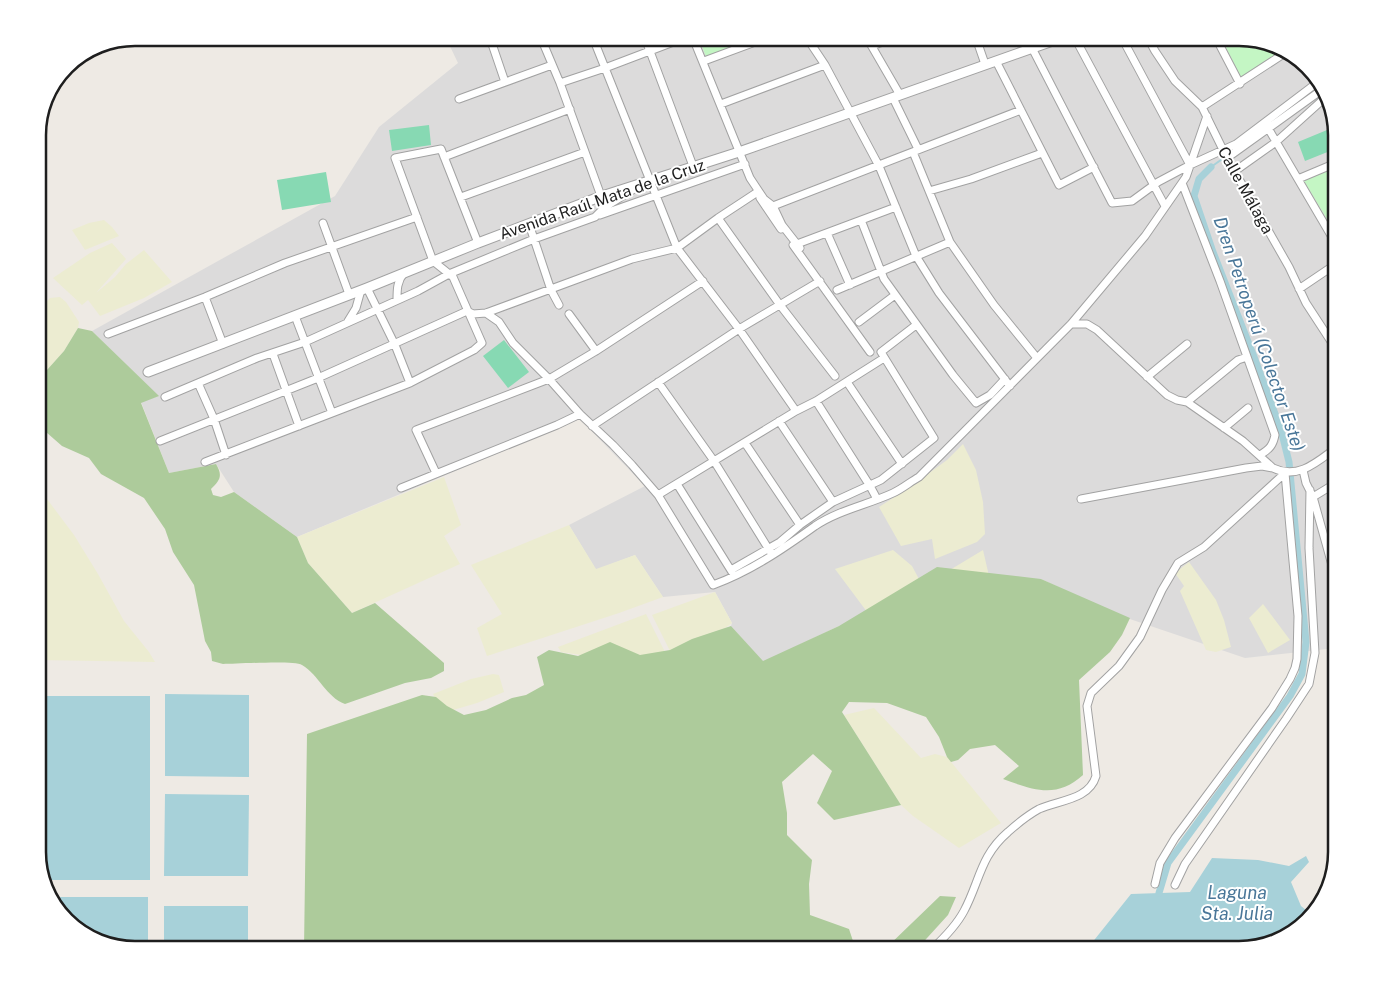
<svg xmlns="http://www.w3.org/2000/svg" width="1374" height="987" font-family="'Public Sans',sans-serif">
<style>
.residential{fill:#dcdbdb}
.farmland{fill:#ececd1}
.forest{fill:#adcb9b}
.park{fill:#c4f6c4}
.pitch{fill:#87d9b3}
.water{fill:#a7d1d9}
.lines{fill:none;stroke-linecap:round;stroke-linejoin:round}
.stream{stroke:#a7d1d9;stroke-width:2}
.canal{stroke:#a7d1d9;stroke-width:7}
.minor-casing{stroke:#a2a2a2;stroke-width:9}
.tertiary-casing{stroke:#a2a2a2;stroke-width:11}
.minor{stroke:#fff;stroke-width:7}
.tertiary{stroke:#fff;stroke-width:9}
.labels{text-anchor:middle;stroke-width:4;stroke-linejoin:round;paint-order:stroke}
.street-label{font-size:16px;fill:#1e1e1e;stroke:#fff}
.water-label{font-size:18px;font-style:italic;fill:#4a7799;stroke:#fff}
.rim{fill:none;stroke:#1e1e1e;stroke-width:2.5}
</style>
<rect width="100%" height="100%" fill="#eeeae4"/>
<path class="residential" d="M 446,38 L 1239,38 L 1298,58 L 1326,92 L 1336,135 L 1336,651 L 1327,649 L 1245,658 L 1118,615 L 1041,579 L 839,626 L 763,662 L 731,626 L 732,623 L 715,592 L 663,597 L 635,555 L 596,570 L 569,525 L 645,486 L 580,419 L 297,537 L 234,492 L 216,464 L 169,473 L 141,402 L 158,396 L 92,331 L 335,196 L 379,127 L 458,63 Z"/>
<path class="farmland" d="M 104,220 L 112,227 L 119,236 L 85,250 L 72,230 L 89,223 Z
M 112,243 L 126,259 L 96,293 L 115,277 L 126,264 L 144,250 L 172,282 L 144,298 L 100,316 L 88,300 L 82,305 L 53,278 L 90,253 Z
M 60,297 L 66,302 L 79,322 L 78,328 L 64,351 L 38,380 L 38,310 L 50,298 Z
M 963,444 L 976,470 L 983,502 L 985,534 L 977,542 L 935,559 L 932,539 L 901,546 L 879,507 L 910,487 L 947,460 Z
M 444,477 L 461,525 L 444,536 L 460,564 L 352,613 L 308,563 L 297,537 Z
M 38,487 L 74,535 L 98,574 L 124,621 L 149,652 L 155,662 L 38,660 Z
M 569,525 L 596,569 L 635,555 L 663,597 L 619,613 L 487,656 L 477,628 L 502,614 L 471,565 Z
M 893,550 L 912,566 L 920,581 L 935,579 L 983,550 L 989,576 L 885,636 L 835,569 Z
M 1189,562 L 1216,600 L 1224,620 L 1231,647 L 1216,652 L 1206,650 L 1180,591 L 1184,586 L 1175,573 Z
M 715,592 L 732,623 L 701,646 L 673,657 L 652,615 Z
M 1263,604 L 1290,640 L 1268,653 L 1249,618 Z
M 646,614 L 669,660 L 581,655 L 561,652 L 558,647 Z
M 493,674 L 499,675 L 504,692 L 477,703 L 443,713 L 433,694 L 471,679 Z
M 874,708 L 921,758 L 935,754 L 947,757 L 1001,823 L 959,848 L 913,816 L 901,805 L 844,715 Z"/>
<path class="forest" d="M 78,328 L 92,331 L 159,396 L 141,403 L 169,473 L 216,464 C 223,476 220,480 211,489 L 213,495 L 221,497 L 234,492 L 297,537 L 308,563 L 352,613 L 375,603 L 444,663 L 444,671 L 431,678 L 405,683 L 345,704 C 326,697 319,675 302,665 C 294,660 237,664 223,664 L 212,661 L 211,652 L 205,641 L 194,585 L 173,552 L 165,529 L 144,498 L 101,474 L 89,458 L 62,446 L 38,425 L 38,380 L 64,351 Z
M 937,567 L 1041,579 L 1130,618 L 1122,635 L 1110,652 L 1079,680 L 1083,775 C 1057,799 1033,790 1003,779 L 1019,766 L 995,745 L 970,749 L 958,760 L 951,762 L 947,757 L 939,737 L 926,717 L 887,703 L 849,702 L 842,712 L 901,805 L 834,820 L 817,803 L 832,771 L 813,754 L 782,782 L 787,813 L 787,835 L 812,860 L 809,884 L 810,915 L 849,929 L 855,947 L 865,949 L 304,949 L 307,734 L 422,695 L 436,697 L 447,706 L 464,715 L 486,710 L 512,698 L 526,695 L 544,685 L 537,657 L 549,650 L 578,656 L 610,642 L 640,655 L 670,650 L 692,639 L 731,626 L 763,661 L 839,626 Z
M 940,896 L 956,897 L 948,915 L 917,949 L 885,949 Z"/>
<path class="park" d="M 699,38 L 750,38 L 706,57 Z
M 1221,38 L 1239,38 L 1280,52 L 1242,79 Z
M 1328,102 L 1336,135 L 1336,146 L 1323,106 Z
M 1336,167 L 1336,234 L 1304,181 Z"/>
<path class="pitch" d="M 429,125 L 431,145 L 392,151 L 389,130 Z
M 1327,130 L 1335,149 L 1305,161 L 1298,142 Z
M 326,172 L 331,202 L 282,210 L 277,180 Z
M 504,340 L 529,372 L 508,388 L 483,356 Z"/>
<path class="water" d="M 165,694 L 249,695 L 249,777 L 165,776 Z
M 38,696 L 150,696 L 150,880 L 44,880 L 38,857 Z
M 165,794 L 249,795 L 248,876 L 164,876 Z
M 1306,856 L 1309,862 L 1291,882 L 1301,906 L 1312,915 L 1282,939 L 1238,949 L 1087,949 L 1131,894 L 1190,892 L 1212,858 L 1258,860 L 1289,866 Z
M 50,897 L 148,897 L 148,949 L 135,949 L 76,929 Z
M 164,906 L 248,906 L 248,949 L 164,949 Z"/>
<g class="lines">
<path class="stream" d="M 1211,167 L 1225,157"/>
<path class="canal" d="M 1159,893 L 1168,863 L 1290,696 L 1302,674 L 1306,642 L 1289,462 L 1281,430 L 1254,357 L 1213,252 L 1194,196 L 1199,179 L 1211,167"/>
<g class="minor-casing">
<path id="minor" d="M 490,38 L 505,82
M 541,38 L 560,83 L 605,207
M 593,38 L 677,248 L 739,329 L 796,411
M 645,38 L 693,166
M 693,38 L 750,178 L 764,199 L 773,206 L 782,225 L 800,248
M 807,38 L 825,65 L 879,166 L 916,256 L 939,293 L 1010,386
M 867,38 L 900,95
M 976,38 L 985,64
M 1028,38 L 1032,48 L 1112,203 L 1132,201 L 1158,182 L 1190,165 L 1236,144 L 1318,82
M 1075,38 L 1165,206
M 1122,38 L 1190,165
M 1148,38 L 1155,51 L 1175,81 L 1202,107 L 1227,158 L 1289,267 L 1306,303 L 1336,349
M 1216,38 L 1240,84
M 872,46 L 893,38
M 704,61 L 766,38
M 996,61 L 1059,185 L 1094,167
M 560,83 L 605,68 L 684,38
M 893,98 L 918,149
M 459,99 L 552,65
M 721,104 L 825,65
M 1202,107 L 1285,53
M 1268,128 L 1336,244
M 913,152 L 950,242 L 994,305 L 1037,358
M 444,157 L 570,109
M 1227,158 L 1323,89
M 1235,171 L 1276,142 L 1327,96
M 1298,179 L 1336,163
M 1182,183 L 1220,281 L 1275,435 C 1273,445 1270,449 1260,455
M 929,191 L 971,179 L 1042,153
M 461,197 L 585,152
M 760,198 L 781,229
M 773,206 L 1021,110
M 600,215 L 745,164
M 718,218 L 780,305 L 835,376
M 861,220 L 884,279 L 953,375 L 976,403 L 990,395 L 1005,379
M 323,223 L 349,294
M 529,224 L 551,290 L 559,305
M 827,233 L 850,285
M 797,244 L 896,207
M 793,245 L 870,352
M 367,288 L 395,345 L 410,383
M 1299,289 L 1336,264
M 837,290 L 950,242
M 205,297 L 223,344
M 397,300 C 397,290 397,281 404,273
M 486,313 L 499,322 L 513,343 L 549,379 L 580,414 L 613,445 L 632,465 L 658,495 L 713,585 C 751,571 783,549 815,526 C 839,510 867,505 893,493 C 902,489 910,482 919,477 L 1071,324 L 1145,236 L 1186,177 L 1207,116
M 569,314 L 596,351
M 295,316 L 332,413
M 348,321 L 356,308 L 361,290
M 859,322 L 895,295
M 1071,324 L 1087,324 L 1097,330 L 1167,395 L 1177,400 L 1187,402 L 1243,441 L 1273,468 C 1298,480 1317,462 1336,448
M 108,334 L 205,297 L 285,263 L 417,217
M 1327,335 L 1336,328
M 273,354 L 299,426
M 1147,377 L 1187,344
M 658,382 L 714,461 L 771,553
M 847,382 L 902,464
M 198,383 L 214,419 L 226,455
M 165,397 L 257,358 L 305,342 L 418,291 L 449,274 L 534,239 L 595,217 L 605,207 L 639,186
M 816,401 L 870,486 L 877,499
M 1187,402 L 1238,360 L 1247,357
M 779,421 L 833,502
M 592,426 L 739,329 L 820,281
M 1224,428 L 1248,408
M 160,441 L 318,378 L 467,311 L 473,314 L 486,313 L 632,259 L 677,248 L 718,218 L 756,193
M 745,443 L 800,525
M 205,462 L 410,383 L 474,350 L 482,343 L 453,277 L 433,261 L 395,158 L 441,149 L 478,243
M 1303,470 L 1306,483 L 1313,497 L 1332,565 L 1336,592 L 1334,601 L 1336,616
M 436,473 L 416,430 L 549,379 L 596,351 L 703,281
M 677,484 L 732,572
M 401,488 L 557,425 L 580,414
M 658,495 L 796,411 L 816,401 L 884,358
M 1313,497 L 1336,483
M 1081,499 L 1246,468 L 1262,466 L 1273,468
M 731,570 L 780,542 L 800,525 L 833,502 L 881,480 L 934,438 L 881,352 L 916,325
M 1155,884 L 1160,863 L 1175,838 L 1272,708 L 1290,679 L 1295,668 L 1297,659 L 1298,616 L 1285,473
M 1175,885 L 1185,864 L 1286,719 L 1309,684 L 1315,653 L 1309,548 L 1310,490
M 932,949 C 944,938 956,926 964,911 C 980,881 980,856 1008,832 C 1018,823 1028,815 1039,809 C 1059,800 1089,800 1096,776 L 1087,706 L 1091,693 L 1119,666 L 1140,637 L 1162,590 L 1178,563 L 1204,547 L 1285,473"/>
</g>
<g class="tertiary-casing">
<path id="tertiary" d="M 148,372 L 367,288 L 478,243 L 602,196 L 739,152 L 1061,38"/>
</g>
<use href="#minor" class="minor"/>
<use href="#tertiary" class="tertiary"/>
</g>
<g class="labels">
<g class="street-label">
<text transform="translate(1246 190) rotate(61)" y="6">Calle Málaga</text>
<text transform="translate(602 199) rotate(-19)" y="6">Avenida Raúl Mata de la Cruz</text>
</g>
<g class="water-label">
<text transform="translate(1259 334) rotate(71)" y="6">Dren Petroperú (Colector Este)</text>
<text x="1237" y="899">Laguna<tspan x="1237" dy="21">Sta. Julia</tspan></text>
</g>
</g>
<path d="M0 0H1374V987H0ZM135 46H1239A89 89 0 0 1 1328 135V852A89 89 0 0 1 1239 941H135A89 89 0 0 1 46 852V135A89 89 0 0 1 135 46Z" fill="#fff" fill-rule="evenodd"/>
<path class="rim" d="M135 46H1239A89 89 0 0 1 1328 135V852A89 89 0 0 1 1239 941H135A89 89 0 0 1 46 852V135A89 89 0 0 1 135 46Z"/>
</svg>
